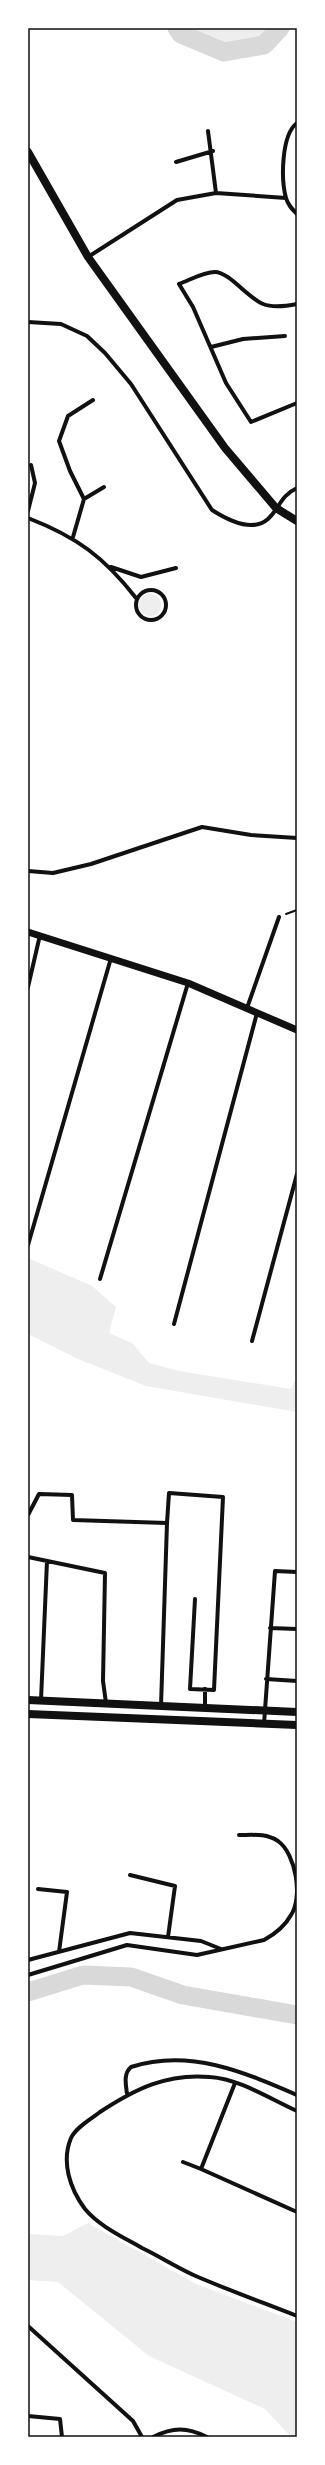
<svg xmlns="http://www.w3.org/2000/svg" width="325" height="2465" font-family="'Fira Sans',sans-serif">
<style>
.green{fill:#eee}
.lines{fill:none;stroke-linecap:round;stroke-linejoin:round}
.river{stroke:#d9d9d9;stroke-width:19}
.path{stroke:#111;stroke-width:2}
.minor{stroke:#111;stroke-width:4}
.tertiary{stroke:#111;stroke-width:7}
.secondary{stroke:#111;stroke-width:8}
.neatline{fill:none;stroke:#111;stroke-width:1.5}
</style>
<rect width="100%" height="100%" fill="#fff"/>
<path class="green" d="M 184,28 L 271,28 L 260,40 L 225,46 Z
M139 605a11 11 0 1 1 22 0a11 11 0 1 1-22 0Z
M 28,1258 L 92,1286 L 116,1307 L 109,1333 L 132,1343 L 149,1363 L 179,1371 L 291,1389 L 297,1376 L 297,1412 L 146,1386 L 78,1359 L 28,1334 Z
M 88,2223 L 196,2284 L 297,2322 L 297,2437 L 291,2437 L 265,2409 L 149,2356 L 58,2282 L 28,2280 L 28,2234 L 63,2236 Z"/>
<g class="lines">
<path class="river" d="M 177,28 L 181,34 L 224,52 L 264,45 L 280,28
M 28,1992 L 83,1975 L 131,1977 L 183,1995 L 297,2015"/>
<path class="path" d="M 286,914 L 297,910"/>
<path class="minor" d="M 297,123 C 281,135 281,180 286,198 C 288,205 292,209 297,214
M 208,131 L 216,193
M 176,162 L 213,151
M 88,257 L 177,200 L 216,193 L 286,198
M 297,304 C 287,306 273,308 263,304 C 248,298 229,272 215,272 C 203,272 190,280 179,284 L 193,307 L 226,383 L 251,422 L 297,403
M 28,322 L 61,324 L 87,336 L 105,353 L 131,384 L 212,510 C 226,519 252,533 268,519 C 280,508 280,496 297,488
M 211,347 L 243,339 L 285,336
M 84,499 L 104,487
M 28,511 L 35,483 L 31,465
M 28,518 C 77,537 104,557 136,598
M 73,537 L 84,499 L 70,471 L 59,441 L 68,416 L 93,400
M 111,567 L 141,577 L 176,568
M136 605a15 15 0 1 1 30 0a15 15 0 1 1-30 0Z
M 28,871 L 53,873 L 91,864 L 202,827 L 251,835 L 297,838
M 28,987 L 40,935
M 247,1008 L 279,917
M 28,1245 L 111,958
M 100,1279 L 188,983
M 174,1324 L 257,1013
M 252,1341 L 297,1174
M 28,1515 L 39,1494 L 72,1495 L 73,1520 L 167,1523 L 169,1493 L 223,1497 L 214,1690 L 190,1689 L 195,1599
M 28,1557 L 105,1573 L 103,1681 L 106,1703
M 270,1628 L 297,1629
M 266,1679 L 297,1681
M 205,1689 L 205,1708
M 41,1700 L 47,1561
M 161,1706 L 167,1523
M 264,1724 L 275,1571 L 297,1572
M 130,1875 L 175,1886 L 168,1937
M 38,1889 L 67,1892 L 59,1952
M 28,1960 L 130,1933 L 201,1941 L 221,1949
M 28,1975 L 127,1945 L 197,1955 L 264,1940 C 275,1934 285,1926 291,1915 C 303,1897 296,1854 278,1841 C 266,1833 252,1835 239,1835
M 235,2083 L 201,2169 L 297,2212
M 127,2094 C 126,2085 123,2074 131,2067 C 189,2048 244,2072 297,2095
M 297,2111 C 270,2099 240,2079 210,2077 C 167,2073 135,2089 100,2112 C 91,2119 76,2127 71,2138 C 61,2162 70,2189 85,2209 C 99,2226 123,2237 142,2248 C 161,2257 179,2269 198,2277 C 231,2291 264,2303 297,2316
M 183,2162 L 201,2169
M 28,2326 L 133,2421 L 142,2437
M 28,2416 L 60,2419 L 62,2437
M 153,2437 C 173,2427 187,2427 207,2437"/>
<path class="tertiary" d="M 28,932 L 188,983 L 297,1030"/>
<path class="secondary" d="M 28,152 L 88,257 L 225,448 L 276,508 L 297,521
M 28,1700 L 297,1712
M 28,1714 L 297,1725"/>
</g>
<rect width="325" height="2465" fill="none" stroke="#ffffff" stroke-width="58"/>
<rect x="29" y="29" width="267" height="2407" class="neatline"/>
</svg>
